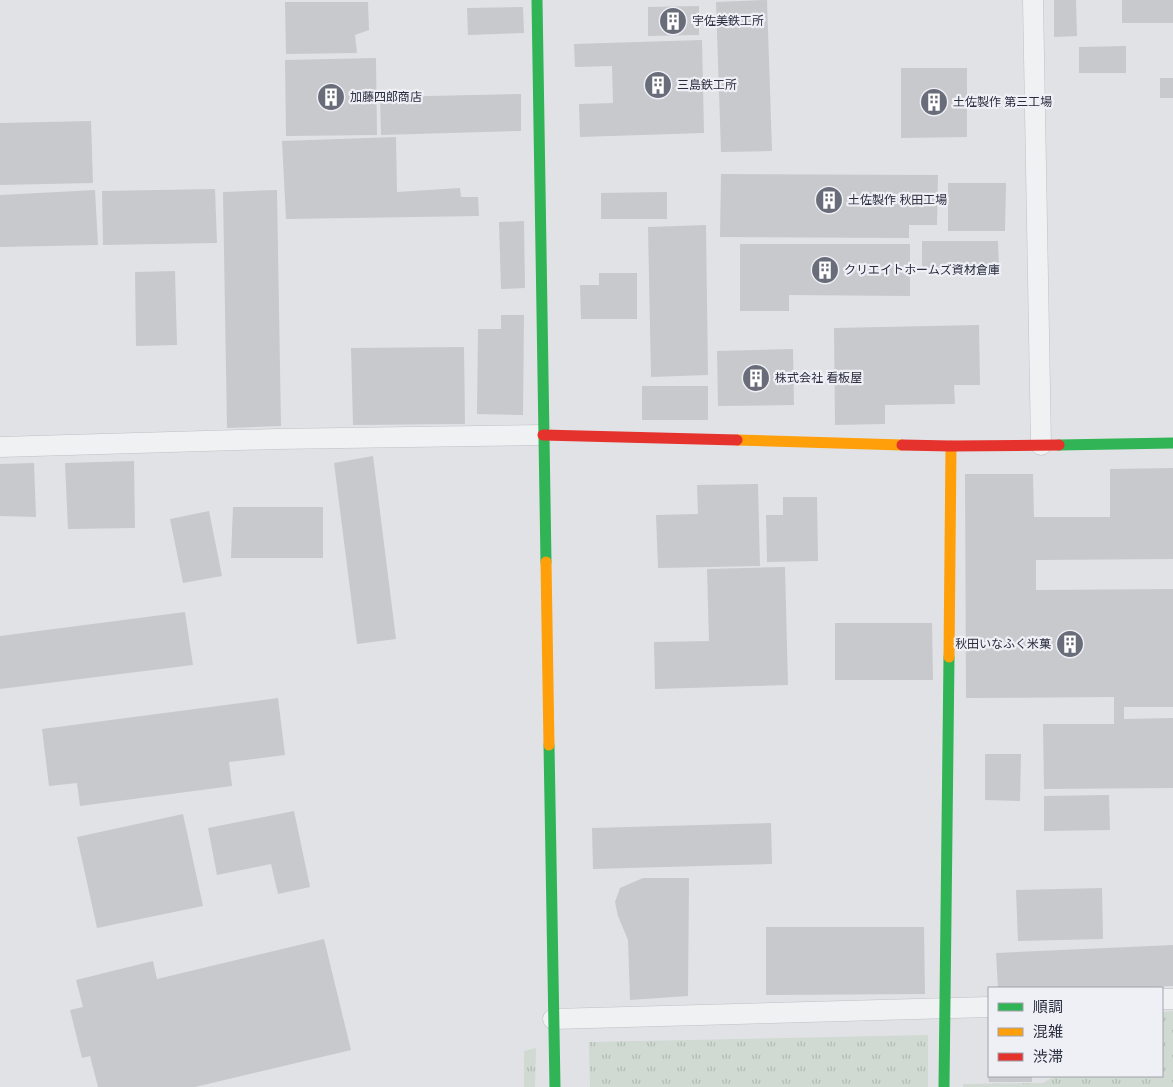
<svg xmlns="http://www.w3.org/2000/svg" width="1173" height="1087" font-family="Poppins,'Noto Sans JP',sans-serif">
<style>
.grass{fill:url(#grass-tufts)}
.building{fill:#c7c9cd}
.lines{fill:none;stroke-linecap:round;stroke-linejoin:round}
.street-casing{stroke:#bfc0c4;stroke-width:21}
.street{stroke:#f0f1f3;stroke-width:20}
.fast{stroke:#30b455;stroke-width:11}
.slow{stroke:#ff9f0a;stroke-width:11}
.jam{stroke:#e5322d;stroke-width:11}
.labels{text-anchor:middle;stroke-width:4.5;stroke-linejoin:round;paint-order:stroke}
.poi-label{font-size:12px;fill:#292d3e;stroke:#eff0f6;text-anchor:start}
</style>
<defs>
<pattern id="grass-tufts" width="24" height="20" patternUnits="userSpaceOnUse" patternTransform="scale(1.25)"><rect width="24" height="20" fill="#d0d9d2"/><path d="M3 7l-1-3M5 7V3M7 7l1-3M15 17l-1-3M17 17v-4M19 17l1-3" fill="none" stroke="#b3bbb5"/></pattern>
</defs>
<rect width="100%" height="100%" fill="#e1e2e6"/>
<path class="grass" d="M 1173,1011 L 1173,1087 L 963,1087 L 963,1084 L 1043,1083 L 1055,1076 L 1162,1076 L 1162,1012 Z
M 928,1035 L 928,1087 L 590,1087 L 589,1042 Z
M 536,1048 L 535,1087 L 524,1087 L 524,1051 Z"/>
<path class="building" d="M 767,0 L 772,151 L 721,152 L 716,2 Z
M 1054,0 L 1076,0 L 1077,36 L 1054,37 Z
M 1122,0 L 1173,0 L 1173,23 L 1122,23 Z
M 285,2 L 368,2 L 369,30 L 355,35 L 357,53 L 286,54 Z
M 699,6 L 699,35 L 648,36 L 648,7 Z
M 523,7 L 524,33 L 468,35 L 467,8 Z
M 702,40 L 704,133 L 580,137 L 579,104 L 613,103 L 612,66 L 575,67 L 574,44 Z
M 1126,46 L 1126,73 L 1079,73 L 1079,47 Z
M 376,58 L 377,135 L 286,136 L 285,60 Z
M 901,68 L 967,68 L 967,137 L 901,138 Z
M 1160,78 L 1173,78 L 1173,98 L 1160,98 Z
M 521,94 L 521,131 L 381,135 L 380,97 Z
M 91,121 L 93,183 L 0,185 L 0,123 Z
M 396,137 L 397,192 L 460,188 L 461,197 L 478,197 L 479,216 L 286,219 L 282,141 Z
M 721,174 L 938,175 L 937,225 L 909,225 L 909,238 L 720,237 Z
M 948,183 L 1006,183 L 1005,231 L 948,231 Z
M 215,189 L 217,243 L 103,245 L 102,191 Z
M 95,190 L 98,245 L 0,247 L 0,195 Z
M 277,190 L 281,426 L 227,428 L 223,192 Z
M 667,192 L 667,219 L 601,219 L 601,193 Z
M 524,221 L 525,288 L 501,289 L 499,222 Z
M 706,225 L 708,375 L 651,377 L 648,227 Z
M 922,241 L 998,241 L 999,267 L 922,268 Z
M 740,244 L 910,244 L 910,296 L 789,295 L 789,311 L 740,311 Z
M 175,271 L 177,345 L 136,346 L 135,272 Z
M 599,273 L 637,273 L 637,319 L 581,319 L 580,285 L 599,285 Z
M 501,315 L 524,315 L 523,415 L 477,414 L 478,329 L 501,329 Z
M 979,325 L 980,385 L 954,385 L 955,404 L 885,405 L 885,424 L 835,425 L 834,328 Z
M 464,347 L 465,424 L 353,425 L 351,348 Z
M 793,349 L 794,405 L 718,406 L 717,351 Z
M 642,386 L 708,386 L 708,420 L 642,420 Z
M 373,456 L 396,639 L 357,644 L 334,463 Z
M 134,461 L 135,528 L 68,529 L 65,463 Z
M 34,463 L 36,517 L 0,516 L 0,464 Z
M 1173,468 L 1173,559 L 1036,560 L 1036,590 L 1173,589 L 1173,707 L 1124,707 L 1124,719 L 1173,718 L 1173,788 L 1044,789 L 1043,724 L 1114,724 L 1114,697 L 966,698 L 965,474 L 1033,474 L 1034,517 L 1110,517 L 1110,469 Z
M 758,484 L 760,566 L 658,568 L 656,515 L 698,514 L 697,485 Z
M 783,497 L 817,497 L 818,561 L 767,562 L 766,515 L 783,515 Z
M 233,507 L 323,507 L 323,558 L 231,558 Z
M 209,511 L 222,576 L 183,583 L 170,519 Z
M 785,567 L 788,685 L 655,689 L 654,642 L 709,641 L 707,569 Z
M 185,612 L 193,665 L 0,689 L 0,636 Z
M 835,623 L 932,623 L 933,680 L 835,680 Z
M 278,698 L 285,755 L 229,762 L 232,786 L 80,806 L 77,783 L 49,786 L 42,729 Z
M 985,754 L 1021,754 L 1020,801 L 985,800 Z
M 1109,795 L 1110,830 L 1044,831 L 1044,796 Z
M 294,811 L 310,887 L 278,894 L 271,864 L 217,875 L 208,828 Z
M 183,814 L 203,906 L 97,928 L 77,837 Z
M 771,823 L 772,864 L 593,869 L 592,828 Z
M 643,878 L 689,878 L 688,996 L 630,1000 L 628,940 L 618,916 L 615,902 L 620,888 Z
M 1102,888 L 1103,939 L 1018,941 L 1016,890 Z
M 766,927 L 924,927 L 925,994 L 766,995 Z
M 324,939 L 351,1050 L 195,1087 L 98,1087 L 90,1056 L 82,1058 L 70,1010 L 83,1007 L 76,980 L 153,961 L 157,979 Z
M 1173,945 L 1173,986 L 1129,988 L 998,988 L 996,953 Z
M 988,1076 L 1032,1076 L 1032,1082 L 989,1082 Z"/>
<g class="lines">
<g class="street-casing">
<path id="street" d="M 1033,0 L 1041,445
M 0,447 L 276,439 L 543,435
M 1162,999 L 1173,999
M 553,1019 L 989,1007"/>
</g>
<use href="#street" class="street"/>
<path class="fast" d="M 537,0 L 546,562
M 1059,445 L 1173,443
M 549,745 L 555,1087
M 944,1087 L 949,657"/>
<path class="slow" d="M 737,440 L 902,445
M 546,562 L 549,745
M 949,657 L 951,446"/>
<path class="jam" d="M 543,435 L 737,440
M 902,445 L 951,446 L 1059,445"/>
</g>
<defs>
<g id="building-disc" transform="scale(1.4375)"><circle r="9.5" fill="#696c79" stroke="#eff0f6"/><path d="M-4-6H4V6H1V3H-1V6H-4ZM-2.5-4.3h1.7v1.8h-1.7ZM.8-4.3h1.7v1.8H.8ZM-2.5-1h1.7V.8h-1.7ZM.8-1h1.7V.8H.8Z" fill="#fff"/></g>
</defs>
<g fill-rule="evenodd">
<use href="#building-disc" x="673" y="21"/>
<use href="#building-disc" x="658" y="85"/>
<use href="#building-disc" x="331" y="97"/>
<use href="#building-disc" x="934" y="102"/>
<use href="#building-disc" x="829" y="200"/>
<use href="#building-disc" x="825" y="270"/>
<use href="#building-disc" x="756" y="378"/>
<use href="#building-disc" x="1070" y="644"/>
</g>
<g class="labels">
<g class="poi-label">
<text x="692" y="25">宇佐美鉄工所</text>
<text x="677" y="89">三島鉄工所</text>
<text x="350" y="101">加藤四郎商店</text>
<text x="953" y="106">土佐製作 第三工場</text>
<text x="848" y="204">土佐製作 秋田工場</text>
<text x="844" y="274">クリエイトホームズ資材倉庫</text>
<text x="775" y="382">株式会社 看板屋</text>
<text x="1051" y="648" text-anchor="end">秋田いなふく米菓</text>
</g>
</g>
<rect x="988" y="987" width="175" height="90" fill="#eff0f6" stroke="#a0a2ac"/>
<rect x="998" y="1003" width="25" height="8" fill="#30b455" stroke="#a0a2ac"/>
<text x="1033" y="1012" font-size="15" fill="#292d3e">順調</text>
<rect x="998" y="1028" width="25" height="8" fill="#ff9f0a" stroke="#a0a2ac"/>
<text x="1033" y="1037" font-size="15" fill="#292d3e">混雑</text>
<rect x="998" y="1053" width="25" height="8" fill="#e5322d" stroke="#a0a2ac"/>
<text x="1033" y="1062" font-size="15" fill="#292d3e">渋滞</text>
</svg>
